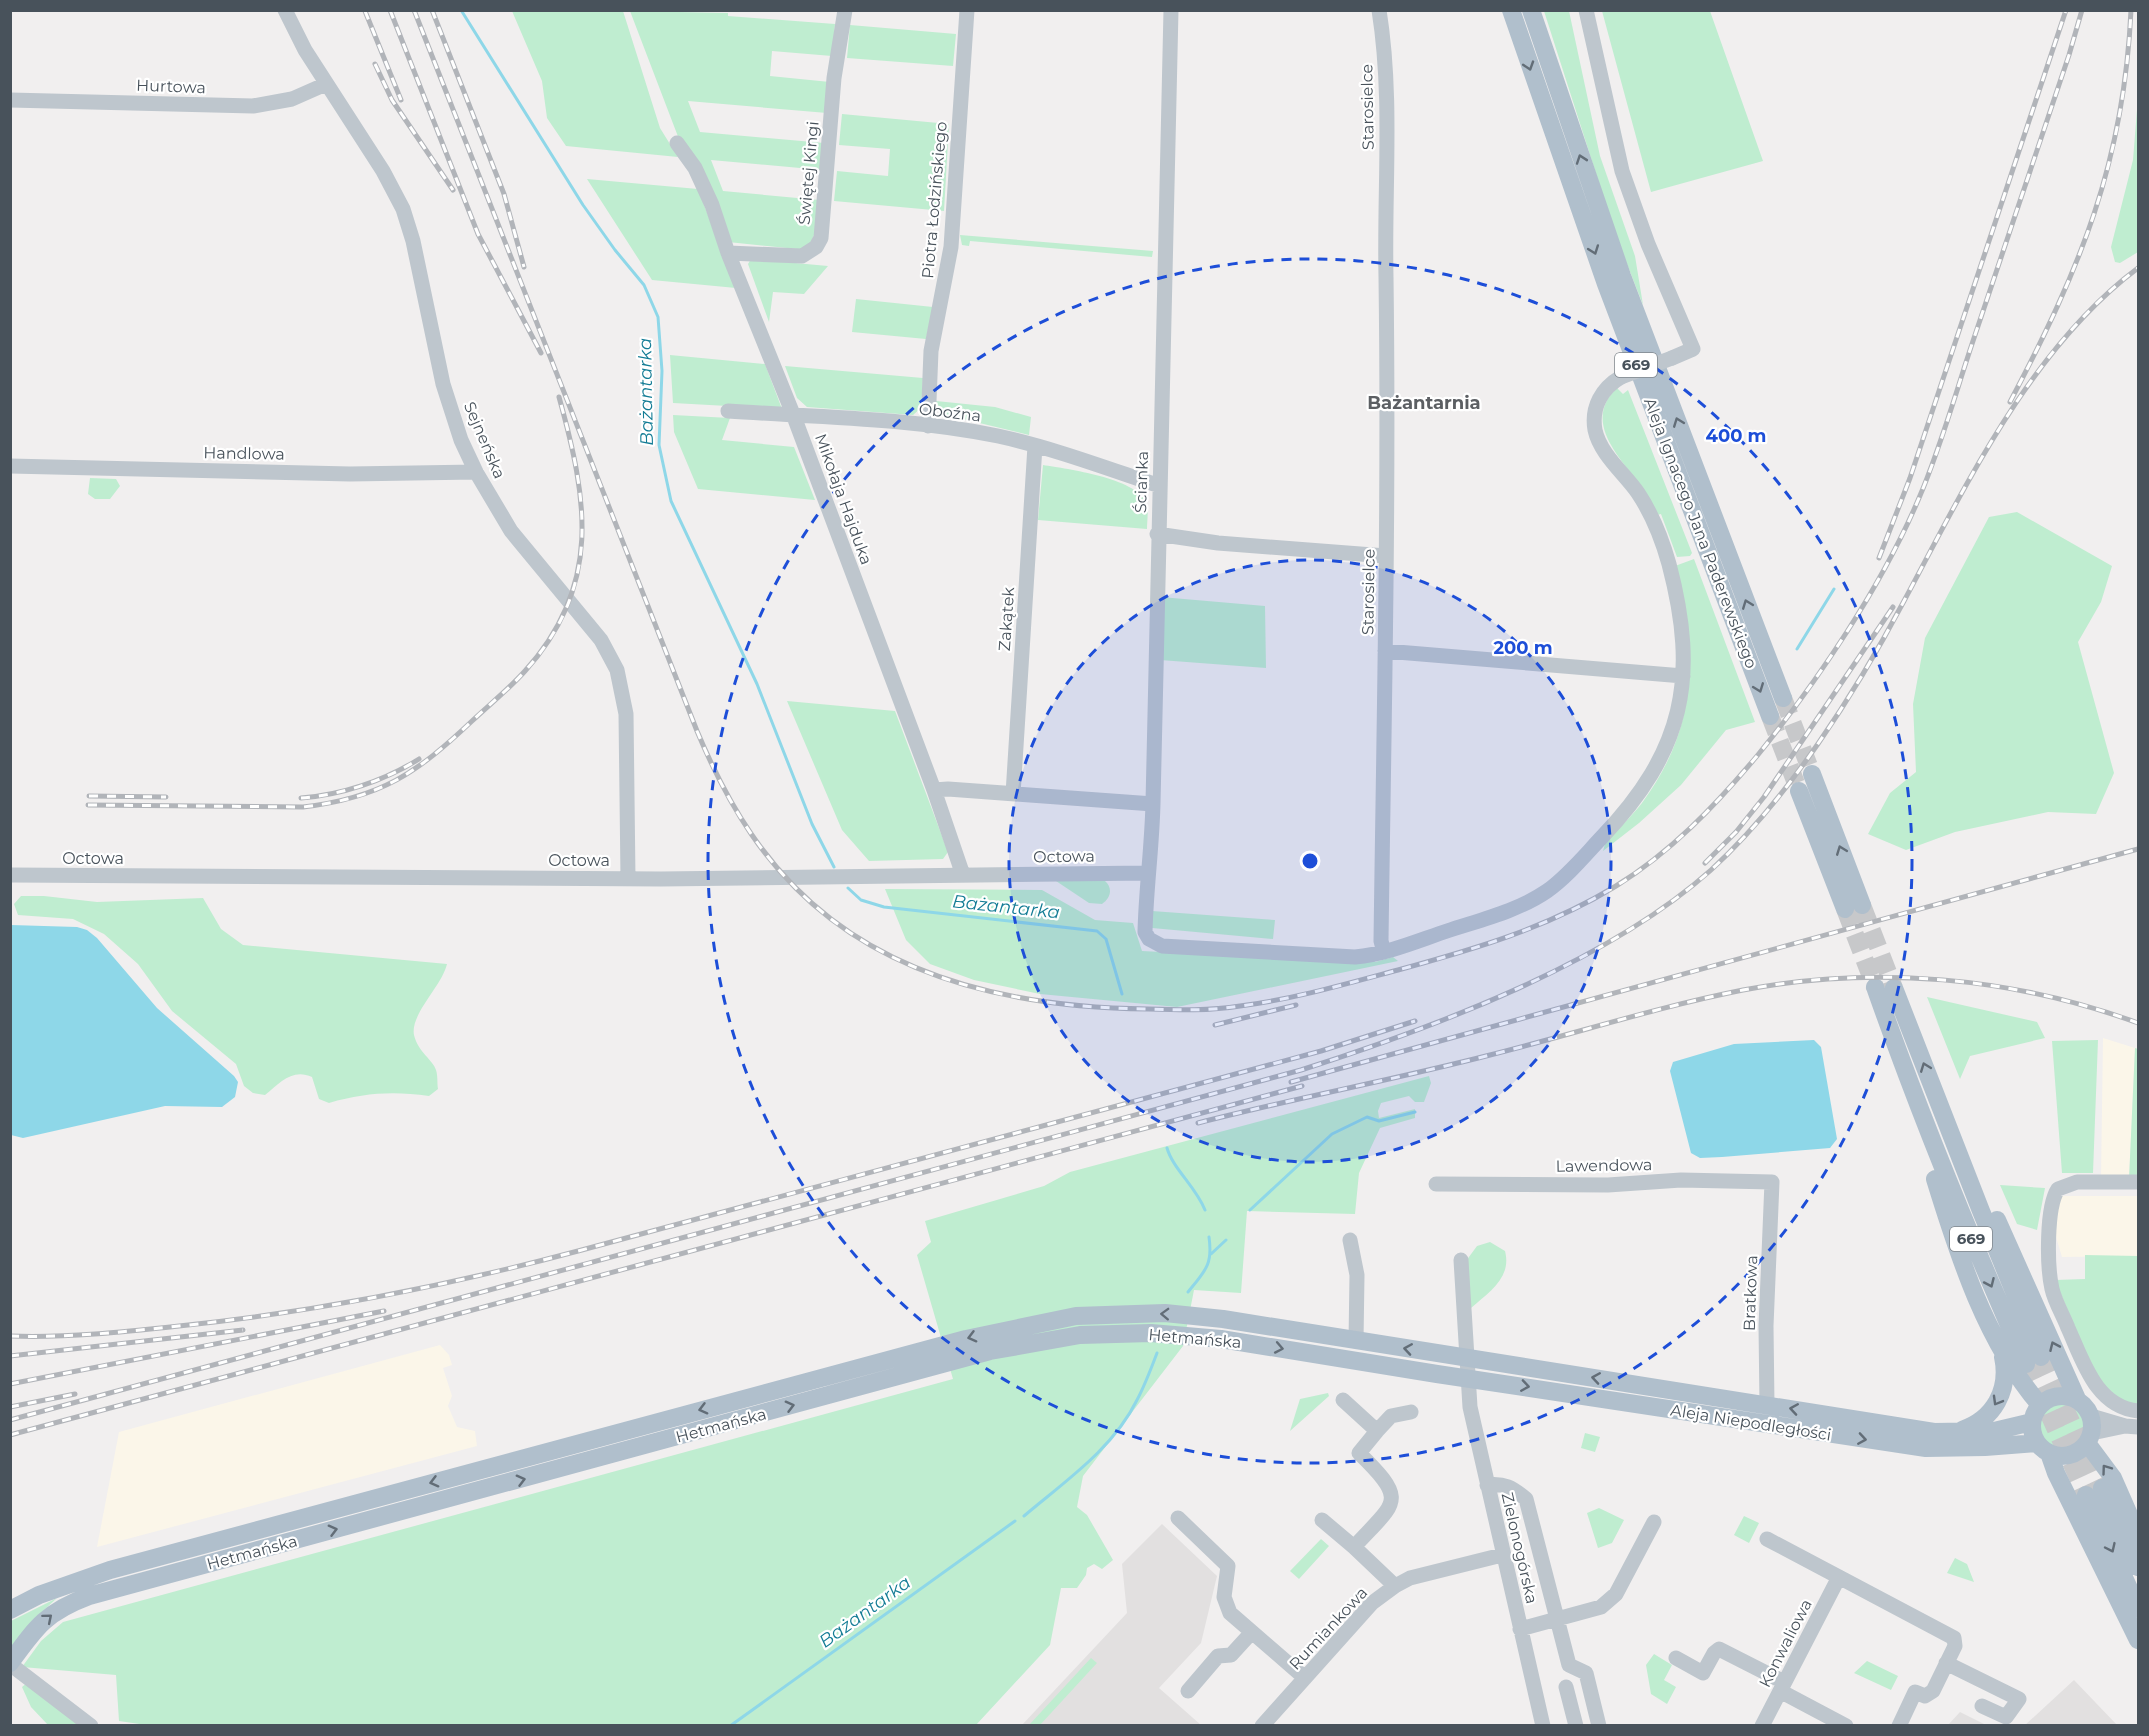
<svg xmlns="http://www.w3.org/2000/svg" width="2149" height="1736" font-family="Montserrat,sans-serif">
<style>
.commercial{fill:#fbf6e9}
.education{fill:#e2e0e0}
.green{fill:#bfedd0}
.water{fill:#8ed7e8}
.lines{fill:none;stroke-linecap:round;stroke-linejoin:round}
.stream{stroke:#8ed7e8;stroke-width:3}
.major-tunnel{stroke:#c7c8ca;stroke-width:18;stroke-dasharray:18 9;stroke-linecap:butt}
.minor{stroke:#bec6cd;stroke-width:15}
.major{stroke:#b0bfcc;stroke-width:18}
.rail-casing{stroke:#b1b4b9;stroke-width:5}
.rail{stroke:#fff;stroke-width:3;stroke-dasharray:9;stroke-linecap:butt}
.minor-bridge{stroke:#bec6cd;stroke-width:15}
.oneway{stroke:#626d77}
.ring{fill:none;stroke:#1d4ed8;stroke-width:3;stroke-dasharray:10 8}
.labels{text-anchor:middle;stroke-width:4.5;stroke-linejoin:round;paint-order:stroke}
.shield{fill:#fff;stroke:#7f868c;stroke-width:1.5}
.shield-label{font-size:15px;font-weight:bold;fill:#48525b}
.street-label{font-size:16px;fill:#48525b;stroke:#fff}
.water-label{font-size:18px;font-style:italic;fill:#137c95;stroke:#fff}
.neighbourhood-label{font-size:18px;font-weight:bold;fill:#5c5f63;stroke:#fff}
.centre{fill:#1d4ed8;stroke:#fff;stroke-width:3}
.ring-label{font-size:18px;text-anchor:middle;font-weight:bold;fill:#1d4ed8;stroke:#fff;stroke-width:4.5;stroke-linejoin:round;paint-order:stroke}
</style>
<rect width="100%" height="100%" fill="#f1efef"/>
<path class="commercial" d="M 2103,1038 L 2135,1048 L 2129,1179 L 2101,1179 Z
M 2060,1196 L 2138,1196 L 2138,1256 L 2062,1257 L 2056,1237 L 2056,1201 Z
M 440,1345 L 449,1355 L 452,1365 L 443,1368 L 452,1396 L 448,1406 L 457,1427 L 475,1431 L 477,1446 L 97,1547 L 119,1432 Z"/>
<path class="education" d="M 1162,1524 L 1217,1576 L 1201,1643 L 1159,1688 L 1201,1725 L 1021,1726 L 1127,1613 L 1122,1564 Z
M 2074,1680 L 2117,1725 L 2024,1726 Z
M 1960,1712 L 1986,1725 L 1948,1725 Z"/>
<path class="green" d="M 512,11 L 623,11 L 660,128 L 678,157 L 566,146 L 547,118 L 542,81 Z
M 630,11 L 728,13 L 728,16 L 835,24 L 832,56 L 772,51 L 770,76 L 830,82 L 827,113 L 688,101 L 700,132 L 824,143 L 822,170 L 711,160 L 723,191 L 819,200 L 816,231 L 807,250 L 728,242 L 682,147 Z
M 1544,11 L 1569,11 L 1600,156 L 1635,256 L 1643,305 L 1615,233 Z
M 1602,11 L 1710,11 L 1763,161 L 1651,192 Z
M 850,25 L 956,34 L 953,66 L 847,58 Z
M 2138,97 L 2138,252 L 2120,263 L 2115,262 L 2111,247 L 2133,160 Z
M 842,114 L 949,124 L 944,211 L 834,201 L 837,171 L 888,176 L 890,149 L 839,145 Z
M 587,179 L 698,189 L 736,288 L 652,280 Z
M 960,235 L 1153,251 L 1152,257 L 970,241 L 969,246 L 962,245 Z
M 751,259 L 828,266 L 804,294 L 773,292 L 769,322 L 748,264 Z
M 856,299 L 933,307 L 926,339 L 852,332 Z
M 670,355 L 765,364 L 782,409 L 673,403 Z
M 785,366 L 923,378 L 921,408 L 913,415 L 807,407 L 797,398 Z
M 1617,388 L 1623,394 L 1628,390 L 1692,553 L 1690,556 L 1677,557 L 1661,514 L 1657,515 C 1650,503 1644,491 1636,480 C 1615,452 1584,419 1617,388 Z
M 936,401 L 995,407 L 1031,417 L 1029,435 L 942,414 L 936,408 Z
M 673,415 L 730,418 L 722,440 L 794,447 L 815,500 L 698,489 L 674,432 Z
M 1043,465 C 1068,469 1135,478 1146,502 C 1149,509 1147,521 1147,529 L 1038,520 Z
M 90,478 L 116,479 L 120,486 L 110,499 L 95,499 L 88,494 Z
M 2017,512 L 2112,566 L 2101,602 L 2078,642 L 2114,773 L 2096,814 L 2048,812 L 1955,832 L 1906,850 L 1868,834 L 1890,793 L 1916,772 L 1913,704 L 1925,638 L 1989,517 Z
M 1694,559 L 1755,722 L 1726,730 L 1681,785 L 1639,823 L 1603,851 L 1605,844 C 1617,830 1631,817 1642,803 C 1700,724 1695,656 1675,566 Z
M 1161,597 L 1265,606 L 1266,668 L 1160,660 Z
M 787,701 L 895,711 L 948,852 L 943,859 L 869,861 L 842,830 Z
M 1053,879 L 1105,881 C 1113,888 1111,898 1102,904 L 1089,903 Z
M 885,889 L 1042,890 L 1095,920 L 1133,923 L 1142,951 L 1354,962 L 1374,960 L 1375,962 L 1393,957 L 1398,961 L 1177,1007 L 1040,994 L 974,980 L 930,964 L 906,940 Z
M 21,896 L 44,896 L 97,902 L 203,898 L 221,929 L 243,945 L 447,964 C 442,986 410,1014 414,1035 C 418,1052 433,1060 436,1070 C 438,1076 437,1083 438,1089 L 429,1096 C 392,1091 364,1093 329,1103 L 319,1099 L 312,1077 C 292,1068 280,1083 265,1095 L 253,1093 L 244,1086 L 236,1064 L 172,1011 L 138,964 L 104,934 L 73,919 L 18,915 L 14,904 Z
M 1152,911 L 1275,920 L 1273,939 L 1152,928 Z
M 1927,997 L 2037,1022 L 2045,1038 L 1970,1056 L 1960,1079 Z
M 2098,1040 L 2093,1173 L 2062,1173 L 2052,1041 Z
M 2135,1048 L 2138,1049 L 2138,1179 L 2129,1179 Z
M 1429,1076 L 1431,1083 L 1424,1102 L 1415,1102 L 1409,1096 L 1381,1103 L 1378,1111 L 1379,1118 L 1415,1109 L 1415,1118 L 1380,1128 L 1359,1173 L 1355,1214 L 1247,1211 L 1241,1293 L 1194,1290 L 1183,1346 L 1083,1476 L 1077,1507 L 1087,1515 L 1113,1560 L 1102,1569 L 1094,1564 L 1087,1568 L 1086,1575 L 1077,1588 L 1061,1588 L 1050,1645 L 976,1725 L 153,1726 L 119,1721 L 116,1675 L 22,1667 L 41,1641 L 63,1622 L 953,1379 L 917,1255 L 931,1242 L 925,1221 L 1044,1186 L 1070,1172 Z
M 2000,1185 L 2045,1188 L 2037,1230 L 2017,1224 Z
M 1490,1242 L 1505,1251 C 1512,1278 1489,1292 1471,1308 L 1466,1261 L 1477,1246 Z
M 2085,1255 L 2138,1256 L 2138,1408 L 2121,1404 L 2096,1378 L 2055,1280 L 2085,1279 Z
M 1328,1393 L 1329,1396 L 1290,1431 L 1300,1399 Z
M2039 1425a23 23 0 1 1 46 0a23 23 0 1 1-46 0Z
M 1585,1433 L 1600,1437 L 1595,1452 L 1581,1448 Z
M 1599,1508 L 1624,1520 L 1612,1543 L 1598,1548 L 1587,1513 Z
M 1744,1516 L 1759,1523 L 1749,1543 L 1734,1535 Z
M 1321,1539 L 1329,1546 L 1299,1579 L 1290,1571 Z
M 1955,1558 L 1967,1564 L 1974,1582 L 1947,1573 Z
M 57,1598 L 31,1622 L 11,1652 L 11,1621 Z
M 1654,1654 L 1672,1665 L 1664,1680 L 1676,1687 L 1667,1704 L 1651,1694 L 1646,1665 Z
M 1091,1658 L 1097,1663 L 1040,1725 L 1029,1725 Z
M 1867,1661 L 1898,1676 L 1891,1690 L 1854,1673 Z
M 34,1677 L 97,1725 L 48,1725 L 31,1707 L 22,1687 Z"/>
<path class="water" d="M 11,925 L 77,927 L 87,930 L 97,938 L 157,1008 L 234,1076 L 238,1082 L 235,1097 L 222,1107 L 165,1106 L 23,1138 L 11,1135 Z
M 1814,1040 L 1821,1047 L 1837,1139 L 1830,1148 L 1722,1157 L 1700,1158 L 1691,1153 L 1670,1071 L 1673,1062 L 1734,1044 Z"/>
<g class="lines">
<path class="stream" d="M 461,10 L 583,205 L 615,250 L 644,285 L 658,317 L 662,371 L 659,445 L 671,501 L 757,684 L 812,824 L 834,867
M 1797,649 L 1834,589
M 848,888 L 861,900 L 884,907 L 1097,931 L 1106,939 L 1122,994
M 1167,1148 C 1173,1169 1196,1187 1205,1210
M 1250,1210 L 1332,1134 L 1367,1117 L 1379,1121 L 1415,1112
M 1211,1254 L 1226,1240
M 1188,1292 C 1205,1271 1213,1265 1209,1237
M 1024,1516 C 1064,1482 1113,1449 1137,1400 C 1145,1385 1151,1369 1157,1353
M 730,1726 L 1015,1521"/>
<path class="major-tunnel" d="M 1783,698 L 1812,774
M 1770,716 L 1799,791
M 1862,905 L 1894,988
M 1845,909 L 1875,987
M 2041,1357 L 2102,1488
M 2026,1364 L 2086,1495"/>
<path class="minor" d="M 285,10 L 305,50 L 383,171 L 403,209 L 413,241 L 443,384 L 461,440 L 476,472 L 511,531 L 601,640 L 617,670 L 626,714 L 628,878
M 1171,10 C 1163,275 1157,539 1153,803 C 1152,847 1146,889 1145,932 L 1149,939 L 1162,946 L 1355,957 C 1387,954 1417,941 1447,931 C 1480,920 1518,911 1547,891 C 1568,876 1585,855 1602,837 C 1684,751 1699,678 1669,564 C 1662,539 1652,514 1638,493 C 1625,474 1600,454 1595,430 C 1591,407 1602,388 1621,377
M 1379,10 C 1393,98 1384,188 1386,277 C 1389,498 1384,719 1381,941 L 1384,952
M 1586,10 L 1622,171 L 1648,244 L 1693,349 L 1672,358
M 10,100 L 253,106 L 292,99 L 326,84
M 677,143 L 695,168 L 712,205 L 728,253 L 793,414 L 934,790 L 963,875
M 728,253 L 802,256 L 816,247 L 821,238 L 834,78 L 845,10
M 728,411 C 817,417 910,418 998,436 C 1053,448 1106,468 1160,486
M 928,426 L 931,351 L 951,247 L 967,10
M 10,466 L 350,474 L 476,472
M 1157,534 L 1218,543 L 1386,556
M 1385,651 L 1683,676
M 934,790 L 948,789 L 1153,804
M 1013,794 L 1035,446
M 10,875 L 661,879 L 1147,873
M 2138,1182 L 2077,1182 L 2058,1189 C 2046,1207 2047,1267 2052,1289 C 2055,1302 2063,1315 2068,1328 C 2083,1361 2096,1407 2138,1411
M 1436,1184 L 1608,1185 L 1681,1180 L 1772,1182 L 1766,1326 L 1767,1405
M 1350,1240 L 1357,1275 L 1356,1341
M 1461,1260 L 1470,1407 L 1543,1726
M 1343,1400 L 1377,1431 L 1359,1453 C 1409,1502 1396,1501 1354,1547 L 1395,1586
M 2091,1416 L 2125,1426 L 2138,1427
M 1377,1431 L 1391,1416 L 1411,1412
M 2092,1433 L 2125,1426
M 1487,1485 C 1504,1483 1512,1487 1526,1499 L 1569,1665 L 1586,1673 L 1599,1726
M 1178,1518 L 1228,1566 L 1224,1597 L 1230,1613 L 1305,1678
M 1322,1520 L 1354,1547
M 1767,1539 L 1954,1638 L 1955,1646 L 1933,1691 L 1925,1696 L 1915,1692 L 1899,1726
M 1520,1629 L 1601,1607 L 1616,1594 L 1654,1522
M 1676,1658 L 1703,1673 L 1714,1653 L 1719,1649 L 1784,1682
M 1946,1663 L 2019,1699 L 2006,1717 L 1982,1706
M 10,1664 L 91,1726
M 1566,1687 L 1576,1726
M 1188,1691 L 1218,1656 L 1231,1655 L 1252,1632
M 1780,1691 L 1846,1726
M 1262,1726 L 1372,1603 L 1395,1586 L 1410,1578 L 1502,1555
M 1762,1726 L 1839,1577"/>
<path class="major" d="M 1511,10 L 1606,284 L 1770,716
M 1531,10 L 1622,276 L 1783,698
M 1812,774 L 1862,905
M 1799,791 L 1845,909
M 1875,987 C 1920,1115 1971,1240 2026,1364
M 1894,988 L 1981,1211 L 2041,1357
M 1935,1179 C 1959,1257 1986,1342 2040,1405
M 1997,1220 L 2077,1399
M2032 1426a30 30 0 1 1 60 0a30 30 0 1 1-60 0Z
M 1962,1430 C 1994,1419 2010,1390 2003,1357
M 2087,1443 L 2113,1478 L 2138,1535
M 2049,1453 L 2056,1473 L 2138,1640
M 2102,1488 L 2138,1567
M 2086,1495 L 2138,1608
M 10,1610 L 39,1595 L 110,1570 L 966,1339 L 1076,1316 L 1165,1313 L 1223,1319 L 1934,1432 L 1994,1431 L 2032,1422
M 10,1663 C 36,1627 46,1612 89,1596 L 990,1351 L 1080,1335 L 1151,1333 L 1221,1339 L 1437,1374 L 1926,1448 L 1985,1447 L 2037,1443"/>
<g class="rail-casing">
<path id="rail" d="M 390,10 L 478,234 L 541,353
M 414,10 L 697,731 C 728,805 766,869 831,919 C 921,988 1038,1008 1148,1009 C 1179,1010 1209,1011 1240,1006 C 1294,999 1346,984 1398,970 C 1475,949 1547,928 1616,886 C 1671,852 1715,806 1757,756 C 1817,682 1882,586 1919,498 C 1940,449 1955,395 1972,344 C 2004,248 2037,151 2069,55 L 2082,10
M 432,10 L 504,194 L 524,267
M 365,11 L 401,100
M 375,64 L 392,100 L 453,190
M 2010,402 C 2080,269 2124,163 2131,10
M 1879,558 L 1910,478 L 2066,10
M 89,796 L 166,797
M 301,798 C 341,795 384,781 419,759
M 88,805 L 303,807 C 381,798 417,773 472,721 C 490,704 509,689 525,671 C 603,585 587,498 559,397
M 1705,863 L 1736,832 L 1764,797 L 1893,607
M 1215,1025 L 1296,1005
M 1291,1082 L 2138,849
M 1198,1123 C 1295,1098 1393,1080 1490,1055 C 1574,1034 1657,1007 1743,990 C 1874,965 2013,977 2138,1023
M 10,1336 C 67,1338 123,1332 179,1326 C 314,1312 447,1286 578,1251 L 1321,1051 L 1415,1021
M 10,1356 L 243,1330
M 10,1384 L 384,1311
M 10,1407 L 75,1394
M 10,1420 L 1301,1070 C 1433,1028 1607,963 1711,870 C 1787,801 1856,692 1904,601 C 1966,485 2031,348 2138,268
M 10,1435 L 1302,1086"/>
</g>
<use href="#rail" class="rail"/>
<path class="minor-bridge" d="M 1621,377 L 1672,358"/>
</g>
<defs><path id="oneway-chevron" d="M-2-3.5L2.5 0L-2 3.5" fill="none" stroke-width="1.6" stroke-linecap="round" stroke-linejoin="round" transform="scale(1.5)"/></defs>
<g class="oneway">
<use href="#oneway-chevron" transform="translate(1529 66) rotate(72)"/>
<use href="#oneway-chevron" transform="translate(1581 159) rotate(-109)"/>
<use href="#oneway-chevron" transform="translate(1594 250) rotate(70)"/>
<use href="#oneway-chevron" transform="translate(1678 422) rotate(-111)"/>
<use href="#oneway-chevron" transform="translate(1747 604) rotate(-111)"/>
<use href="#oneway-chevron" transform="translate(1759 688) rotate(69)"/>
<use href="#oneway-chevron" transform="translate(1841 850) rotate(-111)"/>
<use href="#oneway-chevron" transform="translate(1925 1067) rotate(-111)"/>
<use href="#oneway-chevron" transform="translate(1990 1283) rotate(66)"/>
<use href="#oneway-chevron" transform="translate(1165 1314) rotate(-178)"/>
<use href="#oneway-chevron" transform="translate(972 1337) rotate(165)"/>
<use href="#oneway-chevron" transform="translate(2054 1346) rotate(-114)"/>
<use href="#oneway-chevron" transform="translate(1279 1348) rotate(11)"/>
<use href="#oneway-chevron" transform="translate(1408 1349) rotate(-171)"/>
<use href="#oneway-chevron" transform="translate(1596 1378) rotate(-171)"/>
<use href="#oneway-chevron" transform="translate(1525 1386) rotate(9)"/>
<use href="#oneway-chevron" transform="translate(1997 1401) rotate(120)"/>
<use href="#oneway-chevron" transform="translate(790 1406) rotate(-15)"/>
<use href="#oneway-chevron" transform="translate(703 1409) rotate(165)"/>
<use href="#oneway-chevron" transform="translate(1794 1409) rotate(-171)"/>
<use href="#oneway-chevron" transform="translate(1862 1439) rotate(9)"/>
<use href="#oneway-chevron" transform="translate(2106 1469) rotate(-126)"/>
<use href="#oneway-chevron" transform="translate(521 1480) rotate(-15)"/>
<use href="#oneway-chevron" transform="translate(434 1482) rotate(165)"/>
<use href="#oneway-chevron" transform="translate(333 1530) rotate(-15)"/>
<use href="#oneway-chevron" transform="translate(2111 1548) rotate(65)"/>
<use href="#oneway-chevron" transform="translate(48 1618) rotate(-40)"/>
</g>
<circle cx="1310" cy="861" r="301" fill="#1d4ed8" fill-opacity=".12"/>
<g class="ring">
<circle cx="1310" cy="861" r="301"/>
<circle cx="1310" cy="861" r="602"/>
</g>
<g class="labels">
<g class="shield">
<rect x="1615" y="353" width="42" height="24" rx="4.5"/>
<rect x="1950" y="1227" width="42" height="24" rx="4.5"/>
</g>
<g class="shield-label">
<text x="1636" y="370">669</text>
<text x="1971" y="1244">669</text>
</g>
<g class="street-label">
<text transform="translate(171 86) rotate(2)" y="6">Hurtowa</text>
<text transform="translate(1367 107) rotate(-91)" y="6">Starosielce</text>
<text transform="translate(808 173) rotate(-85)" y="6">Świętej Kingi</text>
<text transform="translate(934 200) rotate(-85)" y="6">Piotra Łodzińskiego</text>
<text transform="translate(950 412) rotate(7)" y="6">Oboźna</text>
<text transform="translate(485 440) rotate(67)" y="6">Sejneńska</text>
<text transform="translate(244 453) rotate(1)" y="6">Handlowa</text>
<text transform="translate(1141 482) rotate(-88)" y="6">Ścianka</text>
<text transform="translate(844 499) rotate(70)" y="6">Mikołaja Hajduka</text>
<text transform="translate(1701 533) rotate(69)" y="6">Aleja Ignacego Jana Paderewskiego</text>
<text transform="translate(1368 592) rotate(-89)" y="6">Starosielce</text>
<text transform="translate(1006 619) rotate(-86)" y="6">Zakątek</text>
<text transform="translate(1064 856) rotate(-1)" y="6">Octowa</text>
<text x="93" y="864">Octowa</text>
<text x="579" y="866">Octowa</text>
<text transform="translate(1604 1165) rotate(-1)" y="6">Lawendowa</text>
<text transform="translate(1750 1293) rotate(-88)" y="6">Bratkowa</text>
<text transform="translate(1195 1338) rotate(5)" y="6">Hetmańska</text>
<text transform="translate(1751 1422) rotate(9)" y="6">Aleja Niepodległości</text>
<text transform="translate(721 1425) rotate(-15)" y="6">Hetmańska</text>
<text transform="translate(1520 1548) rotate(77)" y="6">Zielonogórska</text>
<text transform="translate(252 1552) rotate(-15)" y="6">Hetmańska</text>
<text transform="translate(1328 1628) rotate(-47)" y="6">Rumiankowa</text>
<text transform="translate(1785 1643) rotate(-63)" y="6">Konwaliowa</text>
</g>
<g class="water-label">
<text transform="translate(646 392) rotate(-91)" y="6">Bażantarka</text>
<text transform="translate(1006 907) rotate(6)" y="6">Bażantarka</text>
<text transform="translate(865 1612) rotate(-36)" y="6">Bażantarka</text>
</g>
<g class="neighbourhood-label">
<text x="1424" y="409">Bażantarnia</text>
</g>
</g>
<circle cx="1310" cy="861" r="9" class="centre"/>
<g class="ring-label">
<text x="1736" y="442">400 m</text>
<text x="1523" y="654">200 m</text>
</g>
<rect width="2149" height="1736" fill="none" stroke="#48525b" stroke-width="24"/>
</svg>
